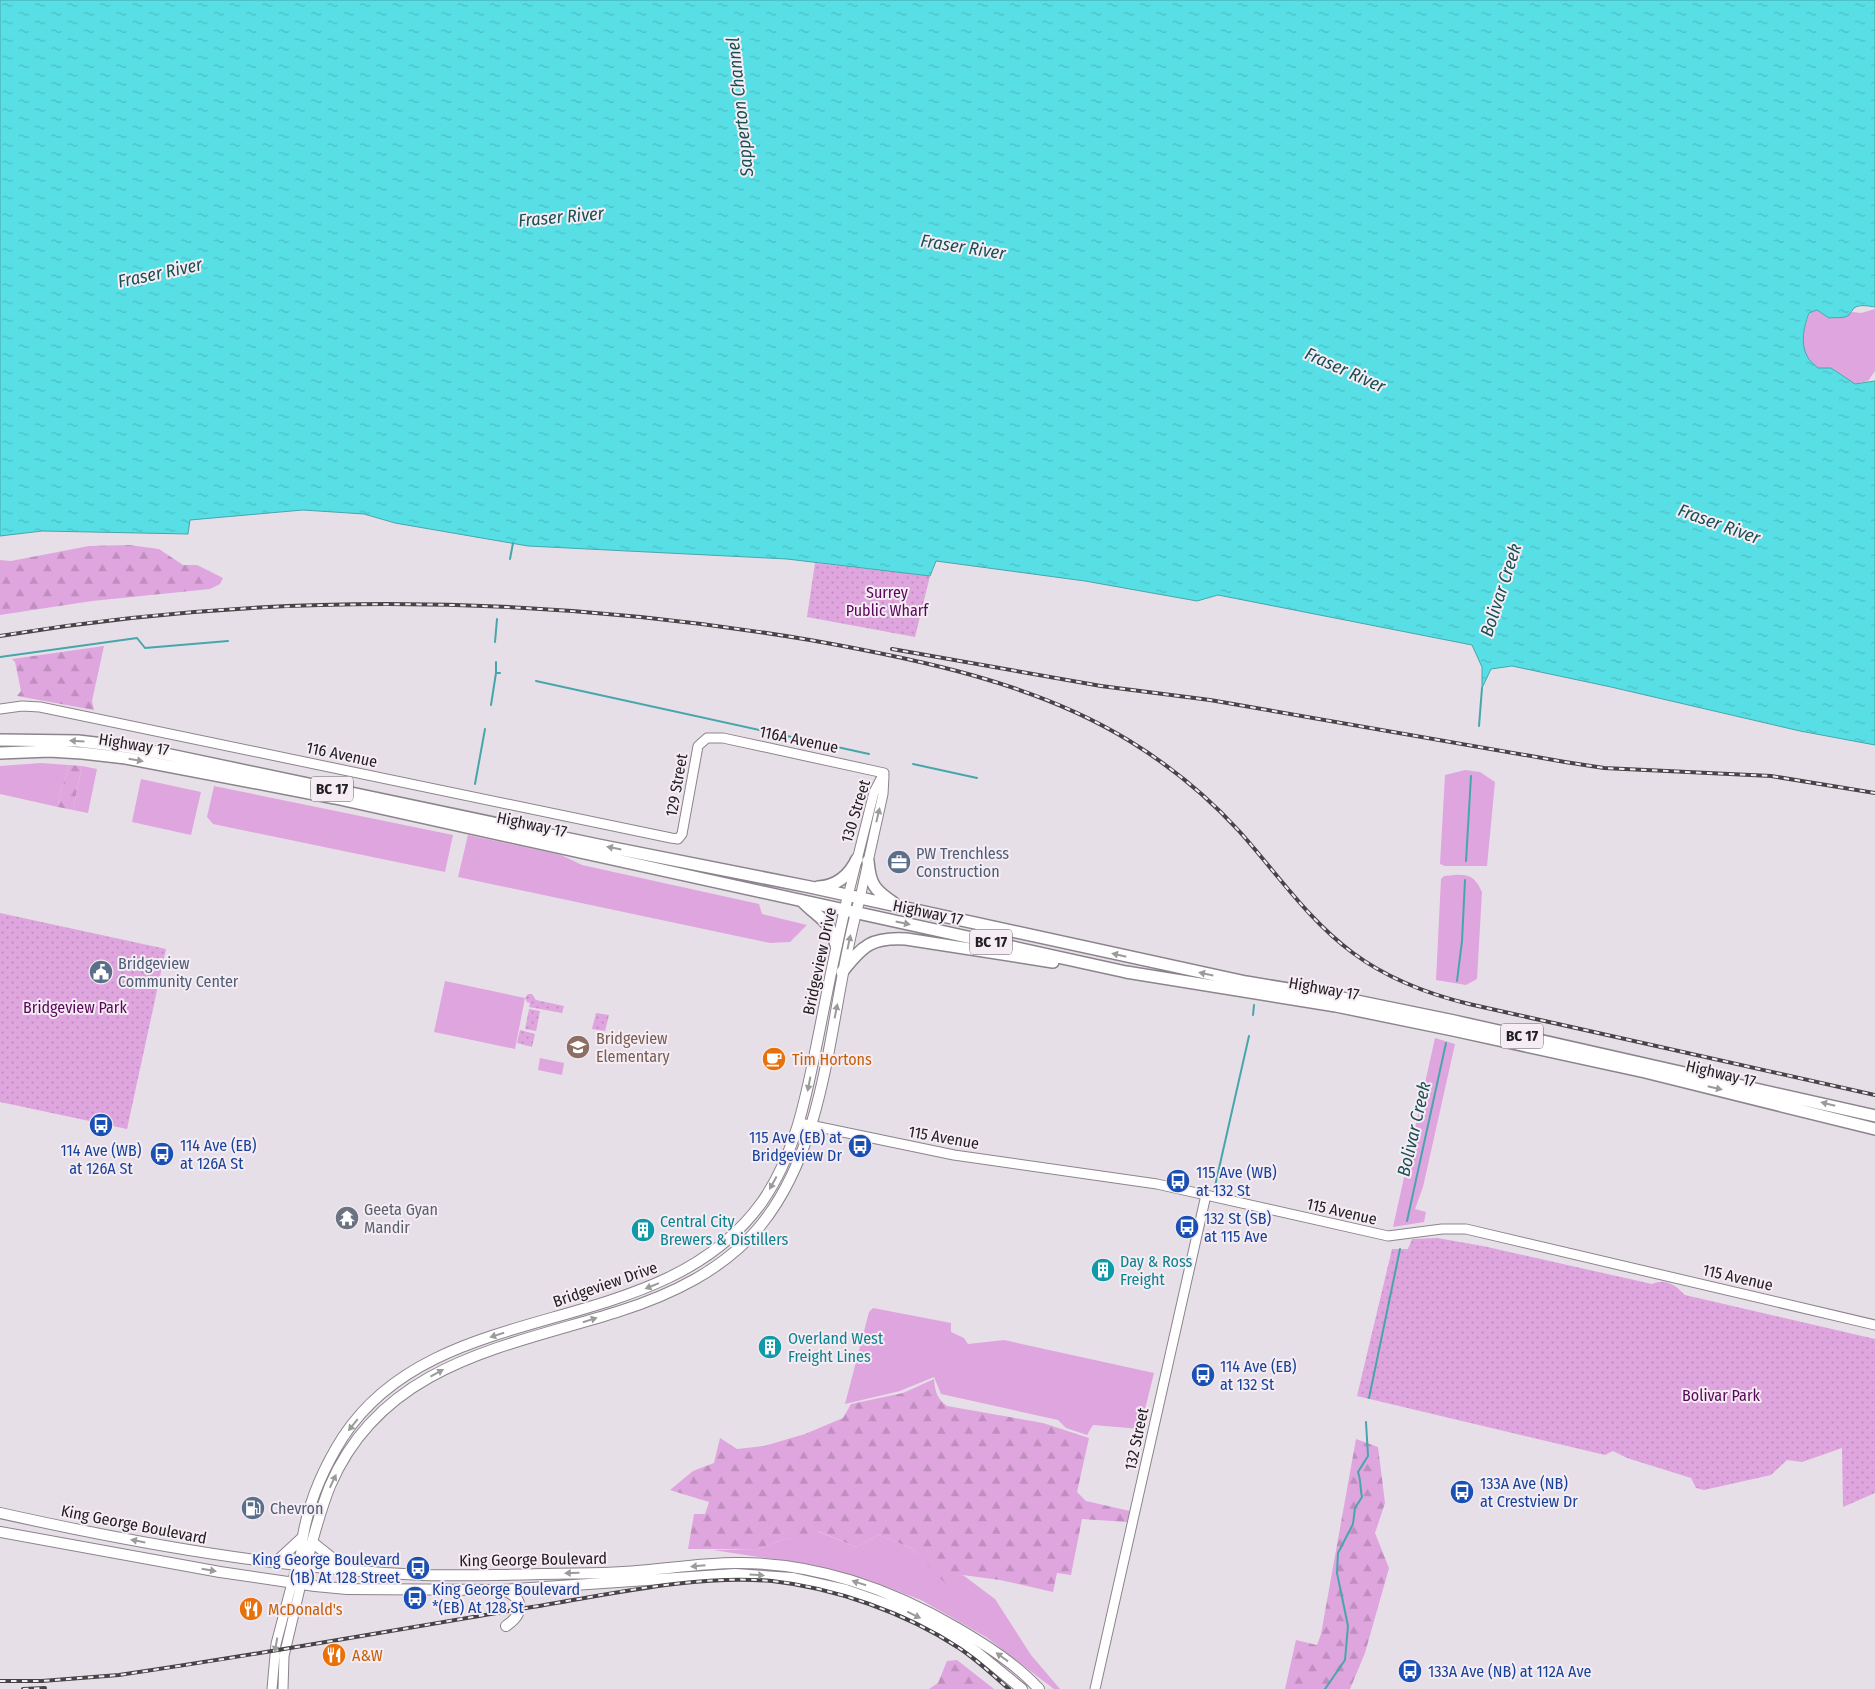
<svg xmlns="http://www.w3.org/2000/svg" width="1875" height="1689" font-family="'Fira Sans Condensed',sans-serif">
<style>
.grass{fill:#dfa5de}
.forest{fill:url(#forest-firs)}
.park{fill:url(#park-dots)}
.water{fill:url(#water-ripples);stroke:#47a6ab}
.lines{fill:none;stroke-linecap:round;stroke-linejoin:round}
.stream{stroke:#47a6ab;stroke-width:2}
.secondary-casing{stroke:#8c848c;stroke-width:11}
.primary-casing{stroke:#8c848c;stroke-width:12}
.highway-casing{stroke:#8c848c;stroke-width:14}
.secondary{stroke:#fff;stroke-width:9}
.primary{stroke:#fff;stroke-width:10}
.highway{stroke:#fff;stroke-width:11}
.rail-casing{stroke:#474447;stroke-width:4}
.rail{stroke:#f5ecf4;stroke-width:2;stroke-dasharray:5.5;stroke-linecap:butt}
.oneway{fill:#9c9b9c}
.labels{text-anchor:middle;stroke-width:4;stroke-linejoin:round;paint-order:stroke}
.shield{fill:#f5ecf4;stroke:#625d62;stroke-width:1}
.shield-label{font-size:15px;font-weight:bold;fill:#232023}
.park-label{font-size:16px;fill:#59065b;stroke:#f5ecf4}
.street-label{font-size:16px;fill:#232023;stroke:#f5ecf4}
.service-label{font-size:16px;fill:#4e5e75;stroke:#f5ecf4;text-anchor:start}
.education-label{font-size:16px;fill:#785e54;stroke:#f5ecf4;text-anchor:start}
.food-label{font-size:16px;fill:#c56008;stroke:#f5ecf4;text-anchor:start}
.transit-label{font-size:16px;fill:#164399;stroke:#f5ecf4;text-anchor:start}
.worship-label{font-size:16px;fill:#5b616d;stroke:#f5ecf4;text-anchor:start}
.culture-label{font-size:16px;fill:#0d838f;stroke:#f5ecf4;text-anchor:start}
.water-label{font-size:18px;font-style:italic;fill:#165053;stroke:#f5ecf4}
</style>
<defs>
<pattern id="forest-firs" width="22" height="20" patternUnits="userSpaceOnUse" patternTransform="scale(1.25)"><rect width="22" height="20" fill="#dfa5de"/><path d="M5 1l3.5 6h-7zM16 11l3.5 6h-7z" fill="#bf8ebe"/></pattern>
<pattern id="park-dots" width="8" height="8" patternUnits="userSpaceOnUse" patternTransform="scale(1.25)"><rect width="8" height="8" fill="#dfa5de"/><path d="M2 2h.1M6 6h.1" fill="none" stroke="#bf8ebe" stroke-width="1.8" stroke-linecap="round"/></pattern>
<pattern id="water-ripples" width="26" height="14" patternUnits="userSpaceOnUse" patternTransform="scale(1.25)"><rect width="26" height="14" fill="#57dfe5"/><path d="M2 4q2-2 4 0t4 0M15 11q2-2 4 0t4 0" fill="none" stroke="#4bbfc4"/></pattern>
</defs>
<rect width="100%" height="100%" fill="#e7dfe7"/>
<path class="grass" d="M 1875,309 L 1875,371 L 1868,381 L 1855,384 L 1831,368 L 1818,368 C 1815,365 1809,361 1807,356 C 1800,343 1804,326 1810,313 L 1817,310 L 1829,318 L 1853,312 L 1861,313 Z
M 41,763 L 69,765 C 66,779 58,793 58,807 L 0,794 L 0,766 Z
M 82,766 L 97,769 L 88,813 L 73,810 Z
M 1465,770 L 1480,772 L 1495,782 L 1487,866 L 1445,866 L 1440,864 L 1445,775 Z
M 141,779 L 201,792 L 191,835 L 132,822 Z
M 214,786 L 453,835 L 445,872 L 213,824 L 207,817 Z
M 468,835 L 561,855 L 582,865 L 759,904 L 762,914 L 807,925 L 790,942 L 770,943 L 458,877 Z
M 1444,876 C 1464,874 1473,872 1482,892 L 1477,979 L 1466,985 L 1436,980 L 1441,879 Z
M 445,981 L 525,998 L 515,1049 L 434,1032 Z
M 1435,1038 L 1455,1044 L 1423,1187 L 1415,1209 L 1426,1212 L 1424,1222 L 1393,1227 Z
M 540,1058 L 564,1063 L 562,1075 L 538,1070 Z
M 873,1308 L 951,1323 L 951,1332 L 964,1338 L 968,1344 L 1004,1340 L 1154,1373 L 1140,1429 L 1093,1425 L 1087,1435 L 1066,1428 L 1058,1420 L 941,1394 L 934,1377 L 900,1391 L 845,1404 L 869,1312 Z
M 817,1531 L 856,1547 L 879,1535 L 911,1548 L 945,1582 L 963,1575 L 995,1599 L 1031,1655 L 1060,1689 L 1054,1689 L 986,1637 L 921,1600 L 871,1581 L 813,1565 L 713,1550 L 758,1549 L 787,1538 L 809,1544 Z"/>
<path class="forest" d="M 129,545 L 159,549 L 183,565 L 197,565 L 223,578 L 220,584 L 210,589 L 92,601 L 0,615 L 0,560 L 11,561 L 89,546 Z
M 104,646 L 92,701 L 94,710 L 17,696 L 21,691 L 15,662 L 12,659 Z
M 69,765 L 82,766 L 73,810 L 58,807 C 58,793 66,779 69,765 Z
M 934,1379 C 935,1391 937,1399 947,1406 L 1043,1423 L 1089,1438 L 1077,1492 L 1086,1501 L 1130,1511 L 1127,1522 L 1082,1519 L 1071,1575 L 1057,1573 L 1053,1592 L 1000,1580 L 963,1575 L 945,1583 L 911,1548 L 879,1535 L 856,1547 L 818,1531 L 809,1545 L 787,1538 L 758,1549 L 688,1549 L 694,1514 L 705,1514 L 709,1502 L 670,1490 L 693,1471 L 714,1463 L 720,1438 L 737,1449 L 764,1446 L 805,1434 L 843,1418 L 851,1404 L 903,1393 Z
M 1356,1439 L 1378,1447 L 1385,1503 L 1375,1533 L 1389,1568 L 1365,1653 L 1350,1689 L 1285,1689 L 1296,1640 L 1317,1645 L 1321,1634 Z
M 957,1660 L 994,1689 L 929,1689 L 938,1683 L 947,1661 Z"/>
<path class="park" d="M 815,563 L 930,576 L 915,637 L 807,617 Z
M 0,913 L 166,949 L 127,1129 L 0,1102 Z
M 528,994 L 532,994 L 536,1000 L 564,1006 L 562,1013 L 529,1007 L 530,1003 L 527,1002 L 525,998 Z
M 529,1009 L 540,1011 L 536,1031 L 525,1029 Z
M 596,1013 L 609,1015 L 605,1031 L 592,1029 Z
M 520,1030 L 535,1034 L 532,1047 L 517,1043 Z
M 1437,1238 L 1483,1246 L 1652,1284 C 1666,1278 1675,1285 1685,1295 L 1875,1339 L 1875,1493 L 1843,1507 L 1842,1448 L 1802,1462 L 1787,1460 L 1771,1475 L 1704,1490 L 1696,1488 L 1691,1478 L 1627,1458 L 1613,1451 L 1605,1455 L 1357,1396 L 1392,1249 L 1408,1249 L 1412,1239 Z"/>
<path class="water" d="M 0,0 L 1875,0 L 1875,307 C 1868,306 1860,304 1854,308 C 1852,310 1851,313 1849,315 C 1844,319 1835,317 1829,318 L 1817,310 L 1809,313 C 1804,326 1800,343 1807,356 C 1809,361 1815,365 1818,368 L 1831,368 L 1855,384 L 1875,381 L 1875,745 L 1800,731 L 1611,687 L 1512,666 L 1491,669 L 1482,688 L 1482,667 L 1472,645 L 1218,595 L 1197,601 L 1085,581 L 936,561 L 930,576 L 787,559 L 528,546 L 395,523 L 364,514 L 303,510 L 190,520 L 188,534 L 42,531 L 0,536 Z"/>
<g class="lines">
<path class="stream" d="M 510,559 L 513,543
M 495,642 L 497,619
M 0,657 L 137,638 L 145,648 L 228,641
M 496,662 L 496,673 L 500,673
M 536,681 L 869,754
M 491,705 L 496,673
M 1479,726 L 1482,688
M 913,764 L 977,778
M 475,784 L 485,729
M 1466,861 L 1471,776
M 1457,981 L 1462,941 L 1465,880
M 1253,1015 L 1254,1005
M 1215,1186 L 1249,1036
M 1407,1221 L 1446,1043
M 1369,1398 L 1400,1249
M 1325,1689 L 1345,1660 L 1348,1626 L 1337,1573 L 1338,1553 L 1353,1524 L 1355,1508 L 1362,1497 C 1360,1488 1361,1480 1358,1472 L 1368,1456 L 1366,1422"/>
<g class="secondary-casing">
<path id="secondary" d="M 0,709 L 22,706 L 40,707 L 671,838 L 678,839 L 682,834 L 698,746 L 707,738 L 723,738 L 884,773
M 848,896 L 874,792 L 884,773
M 860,898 L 883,794 L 884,776
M 800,1123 L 954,1155 L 1157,1184 L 1388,1236 L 1442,1229 L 1466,1229 L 1875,1325
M 272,1689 L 276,1644 L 292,1583
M 283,1689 L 284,1656 L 301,1584
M 1095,1689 L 1206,1195"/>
</g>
<g class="primary-casing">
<path id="primary" d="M 0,1513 C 139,1544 280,1569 423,1575 C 462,1576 502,1575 542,1574 C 569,1573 596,1574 623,1572 C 661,1570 699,1563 736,1563 C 814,1562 891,1589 957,1628 C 986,1645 1016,1664 1039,1689
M 0,1532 L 220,1572 L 315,1586 L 347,1589 L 502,1590 L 735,1574 L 792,1578 L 846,1590 L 906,1611 L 953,1636 L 978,1653 L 1022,1689
M 312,1542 L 347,1570
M 275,1563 L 302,1538
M 292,1583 C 296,1571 302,1558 302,1545 C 303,1537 301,1544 303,1536 C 309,1501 324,1467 343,1437 C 438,1292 661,1344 762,1202 C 797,1152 807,1092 819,1033 C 828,987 837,941 848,896
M 301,1584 C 310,1551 317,1518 330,1486 C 382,1364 505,1347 617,1312 C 671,1295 724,1270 761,1225 C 832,1137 829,1003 860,898
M 503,1590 C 525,1598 524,1614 506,1626"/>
</g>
<g class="highway-casing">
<path id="highway" d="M 0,740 L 78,741 L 129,747 L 170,755 L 598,845 L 810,887 L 1246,982 L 1337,997 L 1454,1021 L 1875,1116
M 0,753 L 49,751 L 82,753 L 126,758 L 335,798 L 1126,972 L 1336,1006 L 1453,1030 L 1645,1072 L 1875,1129
M 868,861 C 870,884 874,890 894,903
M 818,887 C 837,886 849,876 857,859
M 803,902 C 820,919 830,920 836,945
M 842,972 C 863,945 872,937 906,939 L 1053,962"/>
</g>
<use href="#secondary" class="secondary"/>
<use href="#primary" class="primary"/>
<use href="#highway" class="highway"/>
<g class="rail-casing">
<path id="rail" d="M 0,636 C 269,591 542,595 810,640 C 917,659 1035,683 1128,740 C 1169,765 1207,796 1239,831 C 1276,872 1308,920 1353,953 C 1388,979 1428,994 1469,1004 L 1875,1095
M 892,649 L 1101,686 L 1210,700 L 1565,762 L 1604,768 L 1771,776 L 1875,793
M 0,1681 L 42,1681 L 119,1675 C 257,1655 394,1630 532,1607 C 607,1595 696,1574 772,1581 C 835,1588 906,1613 959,1648 C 977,1660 993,1675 1009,1689
M 23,1689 L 45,1688"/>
</g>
<use href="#rail" class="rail"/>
</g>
<defs><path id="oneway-solid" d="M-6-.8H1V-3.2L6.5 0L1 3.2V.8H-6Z" transform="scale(1.25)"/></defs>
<g class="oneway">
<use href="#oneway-solid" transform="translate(77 741) rotate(-177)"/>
<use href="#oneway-solid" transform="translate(136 760) rotate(10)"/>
<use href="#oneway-solid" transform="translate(878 815) rotate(-77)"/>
<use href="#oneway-solid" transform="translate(614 848) rotate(-169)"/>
<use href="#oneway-solid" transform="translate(903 923) rotate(12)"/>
<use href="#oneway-solid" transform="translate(849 942) rotate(-78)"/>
<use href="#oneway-solid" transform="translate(1119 955) rotate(-167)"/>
<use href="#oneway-solid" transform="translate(1206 974) rotate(-168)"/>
<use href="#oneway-solid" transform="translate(836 1011) rotate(-79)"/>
<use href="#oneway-solid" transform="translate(809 1084) rotate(101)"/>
<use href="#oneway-solid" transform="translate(1715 1088) rotate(13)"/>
<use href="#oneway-solid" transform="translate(1828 1104) rotate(-166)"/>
<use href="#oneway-solid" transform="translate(773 1183) rotate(119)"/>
<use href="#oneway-solid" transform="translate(652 1286) rotate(158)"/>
<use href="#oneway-solid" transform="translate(590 1320) rotate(-17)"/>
<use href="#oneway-solid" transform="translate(497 1335) rotate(163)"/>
<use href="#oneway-solid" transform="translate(437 1373) rotate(-29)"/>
<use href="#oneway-solid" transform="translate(353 1425) rotate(129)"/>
<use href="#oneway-solid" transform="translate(333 1481) rotate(-65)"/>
<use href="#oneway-solid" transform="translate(138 1541) rotate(-169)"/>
<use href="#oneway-solid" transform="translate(698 1566) rotate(175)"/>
<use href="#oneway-solid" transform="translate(209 1570) rotate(10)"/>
<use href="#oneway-solid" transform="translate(572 1573) rotate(179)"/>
<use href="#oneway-solid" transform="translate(757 1575) rotate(3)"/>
<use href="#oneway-solid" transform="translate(859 1583) rotate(-162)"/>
<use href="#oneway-solid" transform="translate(914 1615) rotate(26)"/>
<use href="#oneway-solid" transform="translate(276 1645) rotate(100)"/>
<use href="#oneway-solid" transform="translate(1002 1657) rotate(-144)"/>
</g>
<defs>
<g id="office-disc" transform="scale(1.25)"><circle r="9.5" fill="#5c6f8a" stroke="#f5ecf4"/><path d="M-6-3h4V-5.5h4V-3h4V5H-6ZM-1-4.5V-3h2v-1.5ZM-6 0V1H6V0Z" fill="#fff"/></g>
<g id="civic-disc" transform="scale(1.25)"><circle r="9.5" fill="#5c6f8a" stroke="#f5ecf4"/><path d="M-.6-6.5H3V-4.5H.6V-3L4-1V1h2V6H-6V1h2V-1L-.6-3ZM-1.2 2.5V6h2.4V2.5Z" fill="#fff"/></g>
<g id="school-disc" transform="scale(1.25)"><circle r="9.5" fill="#8d6e63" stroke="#f5ecf4"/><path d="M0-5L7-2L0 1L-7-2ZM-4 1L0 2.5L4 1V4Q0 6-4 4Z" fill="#fff"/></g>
<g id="cafe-disc" transform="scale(1.25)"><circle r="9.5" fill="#e8710a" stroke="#f5ecf4"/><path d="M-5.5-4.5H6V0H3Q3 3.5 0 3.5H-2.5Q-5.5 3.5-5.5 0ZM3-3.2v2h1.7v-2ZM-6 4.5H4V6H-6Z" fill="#fff"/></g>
<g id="bus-disc" transform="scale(1.25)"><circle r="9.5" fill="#1a4fb4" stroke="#f5ecf4"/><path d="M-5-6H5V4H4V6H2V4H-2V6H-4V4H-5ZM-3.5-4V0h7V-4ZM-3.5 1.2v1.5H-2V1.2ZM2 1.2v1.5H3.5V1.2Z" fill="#fff"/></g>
<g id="temple-disc" transform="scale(1.25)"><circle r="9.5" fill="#6b7280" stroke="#f5ecf4"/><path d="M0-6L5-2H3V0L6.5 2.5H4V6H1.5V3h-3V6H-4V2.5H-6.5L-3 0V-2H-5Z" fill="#fff"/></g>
<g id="building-disc" transform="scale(1.25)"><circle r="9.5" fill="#0f9aa8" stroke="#f5ecf4"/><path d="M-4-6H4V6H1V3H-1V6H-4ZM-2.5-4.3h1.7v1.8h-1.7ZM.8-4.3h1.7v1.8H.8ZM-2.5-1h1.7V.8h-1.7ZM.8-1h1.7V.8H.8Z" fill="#fff"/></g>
<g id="fuel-disc" transform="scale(1.25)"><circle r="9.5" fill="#5c6f8a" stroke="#f5ecf4"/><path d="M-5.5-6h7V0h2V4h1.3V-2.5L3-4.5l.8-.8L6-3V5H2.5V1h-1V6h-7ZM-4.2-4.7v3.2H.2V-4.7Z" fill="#fff"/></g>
<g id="restaurant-disc" transform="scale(1.25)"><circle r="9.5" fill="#e8710a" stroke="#f5ecf4"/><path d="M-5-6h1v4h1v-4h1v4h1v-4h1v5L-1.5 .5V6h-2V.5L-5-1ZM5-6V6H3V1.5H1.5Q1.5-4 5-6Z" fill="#fff"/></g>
</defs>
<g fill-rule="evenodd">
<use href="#office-disc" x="899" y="862"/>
<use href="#civic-disc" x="101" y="972"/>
<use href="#school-disc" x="578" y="1047"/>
<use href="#cafe-disc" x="774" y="1059"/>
<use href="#bus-disc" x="101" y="1125"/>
<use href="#bus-disc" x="860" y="1146"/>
<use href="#bus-disc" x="162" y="1154"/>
<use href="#bus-disc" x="1178" y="1181"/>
<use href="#temple-disc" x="347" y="1218"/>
<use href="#bus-disc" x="1187" y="1227"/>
<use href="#building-disc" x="643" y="1230"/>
<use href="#building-disc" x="1103" y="1270"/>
<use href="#building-disc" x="770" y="1347"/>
<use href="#bus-disc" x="1203" y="1375"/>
<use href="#bus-disc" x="1462" y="1492"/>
<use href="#fuel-disc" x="253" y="1508"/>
<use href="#bus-disc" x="418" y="1568"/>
<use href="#bus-disc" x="415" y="1598"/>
<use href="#restaurant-disc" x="251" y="1609"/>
<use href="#restaurant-disc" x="334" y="1655"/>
<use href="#bus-disc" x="1410" y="1671"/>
</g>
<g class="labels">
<g class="shield">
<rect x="311" y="776.5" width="42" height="25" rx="4"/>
<rect x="970" y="929.5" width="42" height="25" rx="4"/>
<rect x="1501" y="1023.5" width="42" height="25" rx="4"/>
</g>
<g class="shield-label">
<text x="332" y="794">BC 17</text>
<text x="991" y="947">BC 17</text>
<text x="1522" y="1041">BC 17</text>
</g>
<g class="park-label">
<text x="887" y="598">Surrey<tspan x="887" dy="18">Public Wharf</tspan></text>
<text x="75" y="1013">Bridgeview Park</text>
<text x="1721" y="1401">Bolivar Park</text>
</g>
<g class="street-label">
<text transform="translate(799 739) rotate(12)" y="6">116A Avenue</text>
<text transform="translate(134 744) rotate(9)" y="6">Highway 17</text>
<text transform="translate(342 754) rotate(12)" y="6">116 Avenue</text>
<text transform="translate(676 785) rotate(-80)" y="6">129 Street</text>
<text transform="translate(855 811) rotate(-73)" y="6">130 Street</text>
<text transform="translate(532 824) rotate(12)" y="6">Highway 17</text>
<text transform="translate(928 912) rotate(12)" y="6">Highway 17</text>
<text transform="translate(819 961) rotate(-78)" y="6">Bridgeview Drive</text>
<text transform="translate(1324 988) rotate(10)" y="6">Highway 17</text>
<text transform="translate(1721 1073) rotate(13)" y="6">Highway 17</text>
<text transform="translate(944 1137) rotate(10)" y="6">115 Avenue</text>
<text transform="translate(1342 1211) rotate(13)" y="6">115 Avenue</text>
<text transform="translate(1738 1277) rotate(13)" y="6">115 Avenue</text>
<text transform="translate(605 1284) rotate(-19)" y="6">Bridgeview Drive</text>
<text transform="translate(1136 1439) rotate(-78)" y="6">132 Street</text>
<text transform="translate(134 1524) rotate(11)" y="6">King George Boulevard</text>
<text transform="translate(533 1559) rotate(-1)" y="6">King George Boulevard</text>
</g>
<g class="service-label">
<text x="916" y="859">PW Trenchless<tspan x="916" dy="18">Construction</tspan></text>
<text x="118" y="969">Bridgeview<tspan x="118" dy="18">Community Center</tspan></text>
<text x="270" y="1514">Chevron</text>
</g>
<g class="education-label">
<text x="596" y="1044">Bridgeview<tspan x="596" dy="18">Elementary</tspan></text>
</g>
<g class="food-label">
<text x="792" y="1065">Tim Hortons</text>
<text x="268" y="1615">McDonald's</text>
<text x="352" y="1661">A&amp;W</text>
</g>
<g class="transit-label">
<text x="842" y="1143" text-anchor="end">115 Ave (EB) at<tspan x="842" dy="18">Bridgeview Dr</tspan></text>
<text x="180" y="1151">114 Ave (EB)<tspan x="180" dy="18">at 126A St</tspan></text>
<text x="101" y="1156" text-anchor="middle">114 Ave (WB)<tspan x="101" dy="18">at 126A St</tspan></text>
<text x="1196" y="1178">115 Ave (WB)<tspan x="1196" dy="18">at 132 St</tspan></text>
<text x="1204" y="1224">132 St (SB)<tspan x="1204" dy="18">at 115 Ave</tspan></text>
<text x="1220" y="1372">114 Ave (EB)<tspan x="1220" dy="18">at 132 St</tspan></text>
<text x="1480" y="1489">133A Ave (NB)<tspan x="1480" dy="18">at Crestview Dr</tspan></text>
<text x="400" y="1565" text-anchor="end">King George Boulevard<tspan x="400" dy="18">(1B) At 128 Street</tspan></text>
<text x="432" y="1595">King George Boulevard<tspan x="432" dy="18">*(EB) At 128 St</tspan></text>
<text x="1428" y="1677">133A Ave (NB) at 112A Ave</text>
</g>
<g class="worship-label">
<text x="364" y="1215">Geeta Gyan<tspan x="364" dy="18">Mandir</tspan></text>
</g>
<g class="culture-label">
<text x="660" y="1227">Central City<tspan x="660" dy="18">Brewers &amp; Distillers</tspan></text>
<text x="1120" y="1267">Day &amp; Ross<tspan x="1120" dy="18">Freight</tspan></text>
<text x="788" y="1344">Overland West<tspan x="788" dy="18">Freight Lines</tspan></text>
</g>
<g class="water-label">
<text transform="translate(740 107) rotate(-96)" y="6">Sapperton Channel</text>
<text transform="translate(561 217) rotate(-5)" y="6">Fraser River</text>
<text transform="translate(963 247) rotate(9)" y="6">Fraser River</text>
<text transform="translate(160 273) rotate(-12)" y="6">Fraser River</text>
<text transform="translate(1345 370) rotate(24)" y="6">Fraser River</text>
<text transform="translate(1719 524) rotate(20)" y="6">Fraser River</text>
<text transform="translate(1501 590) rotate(-72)" y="6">Bolivar Creek</text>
<text transform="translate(1414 1129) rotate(-77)" y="6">Bolivar Creek</text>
</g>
</g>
</svg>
